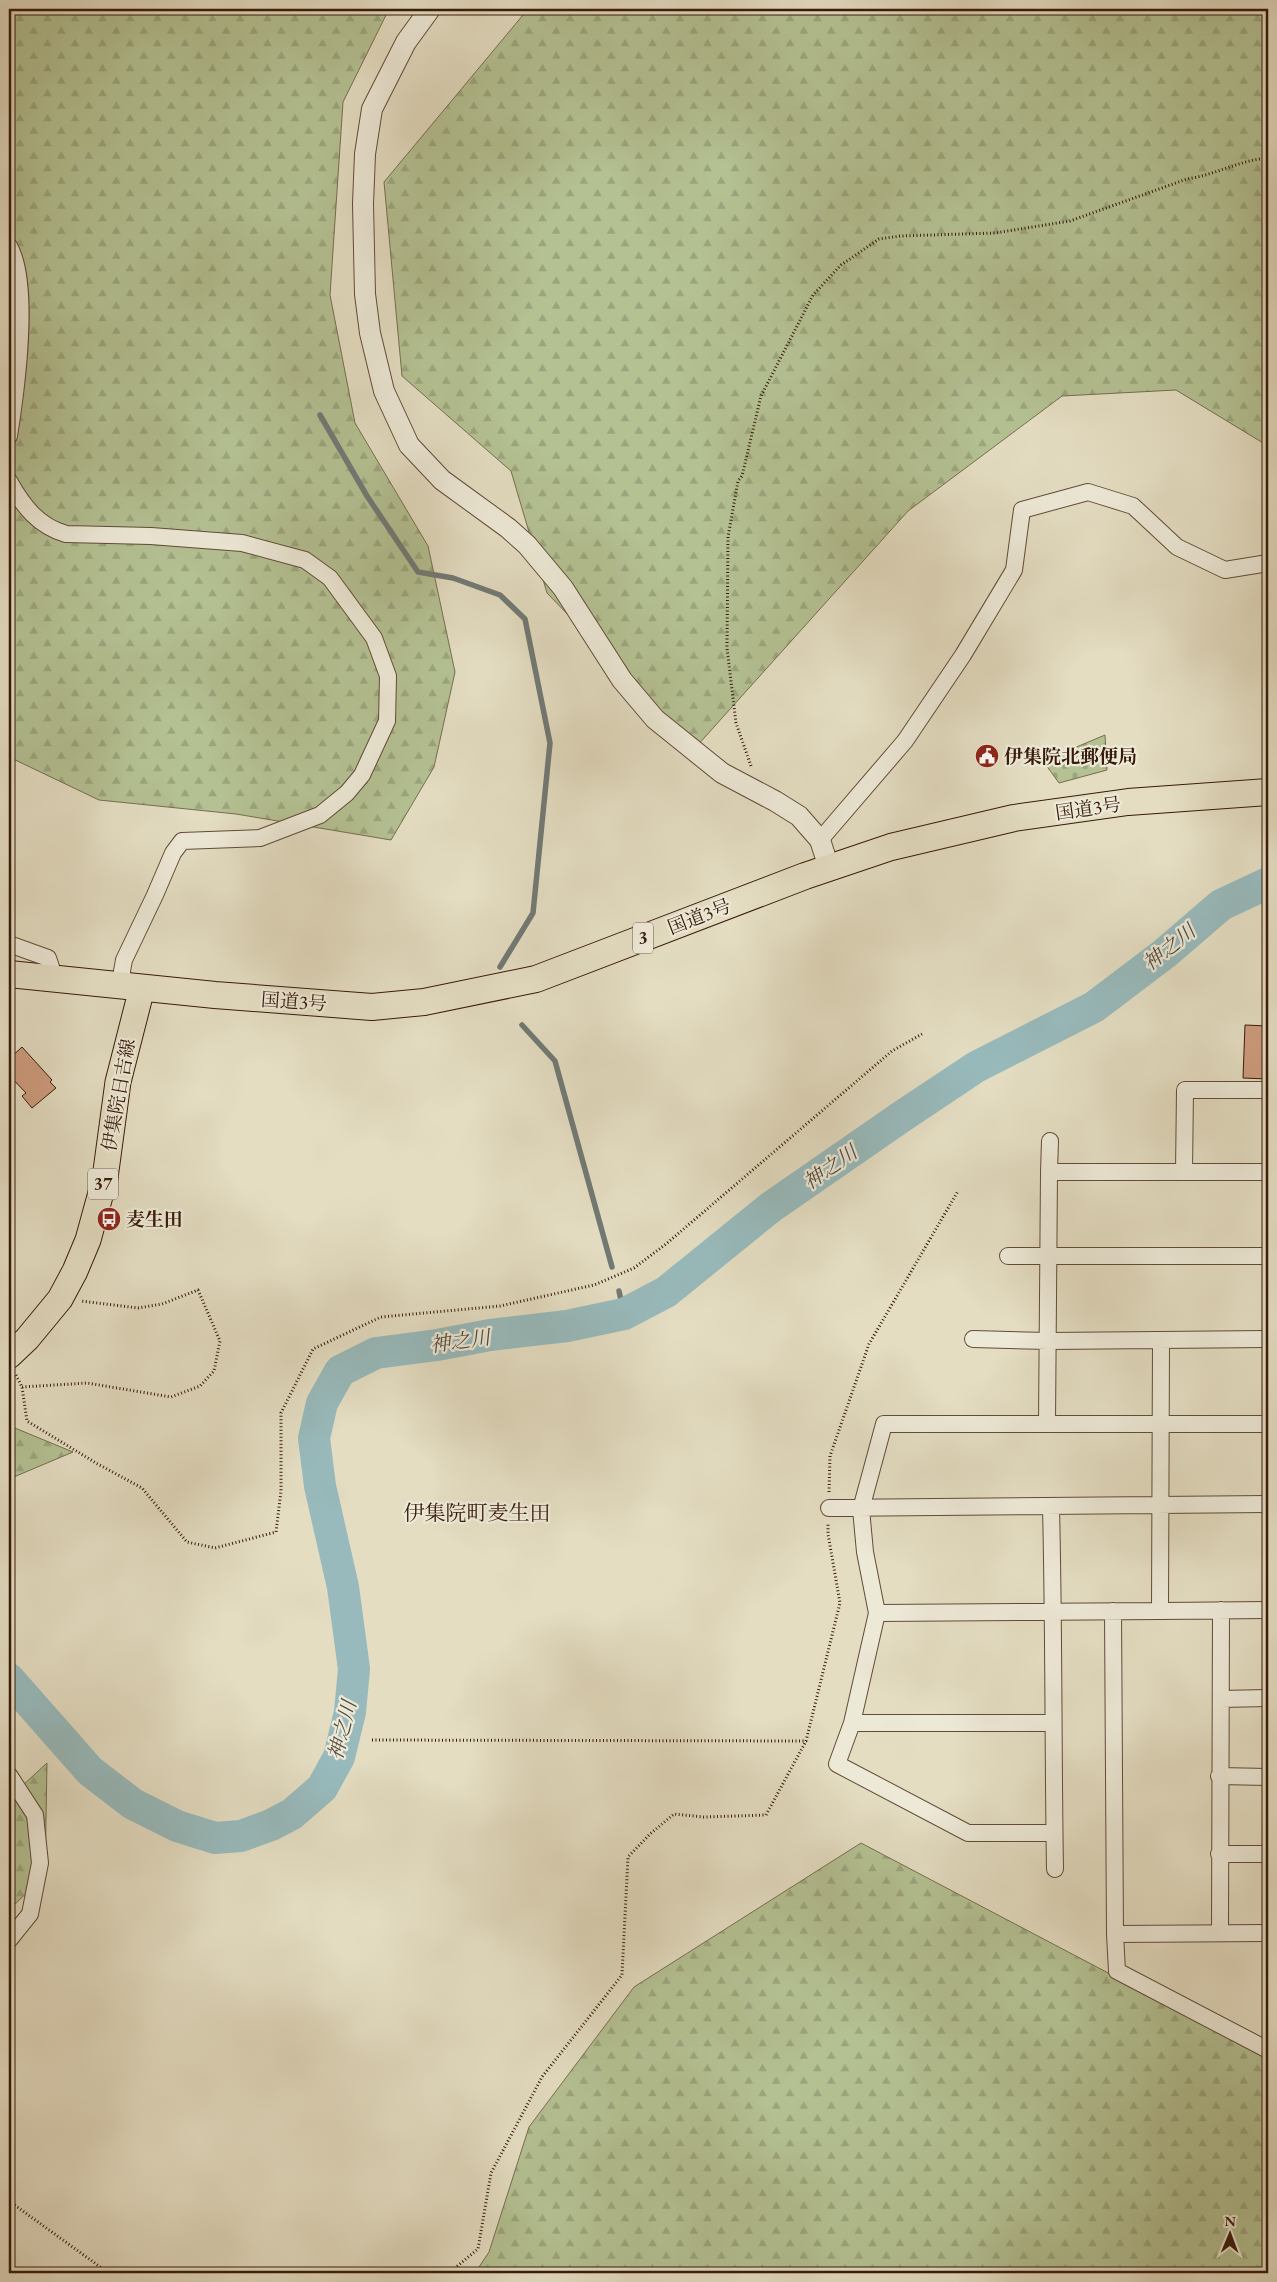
<svg xmlns="http://www.w3.org/2000/svg" width="1277" height="2282" font-family="'EB Garamond','Noto Serif JP',serif">
<style>
.forest{fill:url(#forest-firs);stroke:#766e4e}
.cemetery{fill:url(#cemetery-stones);stroke:#766e4e}
.lines{fill:none;stroke-linecap:round;stroke-linejoin:round}
.stream{stroke:#717a75;stroke-width:5.5}
.river{stroke:#98babc;stroke-width:32}
.building{fill:#ce9c7f;stroke:#371a0a}
.minor-casing{stroke:#624b38;stroke-width:18}
.tertiary-casing{stroke:#624b38;stroke-width:22}
.primary-casing{stroke:#371a0a;stroke-width:27}
.trunk-casing{stroke:#371a0a;stroke-width:28}
.path{stroke:#371a0a;stroke-width:3;stroke-dasharray:1 2.5;stroke-linecap:butt}
.minor{stroke:#ede9d7;stroke-width:16}
.tertiary{stroke:#ede9d7;stroke-width:20}
.primary{stroke:#e4ddc2;stroke-width:25}
.trunk{stroke:#e4ddc2;stroke-width:26}
.labels{text-anchor:middle;stroke-width:4.5;stroke-linejoin:round;paint-order:stroke}
.shield{fill:#ede9d7;stroke:#6e5848;stroke-width:1}
.shield-label{font-size:18px;font-weight:bold;fill:#371a0a}
.poi-label{font-size:19px;font-weight:bold;fill:#371a0a;stroke:#ede9d7;text-anchor:start}
.street-label{font-size:19px;fill:#371a0a;stroke:#ede9d7}
.water-label{font-size:20px;font-style:italic;fill:#544a3f;stroke:#ede9d7}
.quarter-label{font-size:21px;fill:#371a0a;stroke:#ede9d7}
</style>
<defs>
<pattern id="forest-firs" width="22" height="20" patternUnits="userSpaceOnUse" patternTransform="scale(1.25)"><rect width="22" height="20" fill="#b4c193"/><path d="M5 1l3.5 6h-7zM16 11l3.5 6h-7z" fill="#9ba57d"/></pattern>
<pattern id="cemetery-stones" width="16" height="16" patternUnits="userSpaceOnUse" patternTransform="scale(1.25)"><rect width="16" height="16" fill="#b4c193"/><path d="M2 7V4a2 2 0 0 1 4 0v3zM10 15v-3a2 2 0 0 1 4 0v3z" fill="#9ba57d"/></pattern>
</defs>
<rect width="100%" height="100%" fill="#e4ddc2"/>
<filter id="stains"><feTurbulence type="fractalNoise" baseFrequency=".004" numOctaves="4"/><feColorMatrix values="0 0 0 0 .2 0 0 0 0 .09 0 0 0 0 .02 0 0 0 .5 -.17"/></filter>
<radialGradient id="worn" r=".72"><stop offset=".6" stop-color="#630" stop-opacity="0"/><stop offset="1" stop-color="#630" stop-opacity=".3"/></radialGradient>
<path class="forest" d="M 9,9 L 389,9 L 343,102 L 330,295 L 355,423 L 428,546 L 455,672 L 434,767 L 391,840 L 236,814 L 99,800 L 9,757 Z
M 528,9 L 1268,9 L 1268,446 L 1176,390 L 1062,396 L 908,511 L 696,747 L 547,593 L 511,471 L 402,376 L 384,182 Z
M 10,1426 L 73,1452 L 9,1479 Z
M 47,1763 L 45,1875 L 9,1910 L 9,1798 Z
M 861,1843 L 1268,2057 L 1268,2273 L 475,2273 L 489,2252 L 529,2127 L 634,1987 Z"/>
<path class="cemetery" d="M 1105,735 L 1107,770 L 1059,783 L 1043,761 Z"/>
<g class="lines">
<path class="stream" d="M 320,415 L 367,496 L 418,572 L 453,578 L 500,595 L 525,619 L 550,743 L 533,913 L 500,967
M 522,1025 L 555,1061 L 612,1267
M 619,1291 L 624,1314"/>
<path class="river" d="M 9,1679 L 90,1771 L 133,1804 L 177,1826 L 215,1838 L 241,1836 L 271,1825 L 292,1814 L 322,1788 L 339,1757 L 350,1712 L 354,1669 L 343,1587 L 320,1486 L 314,1438 L 322,1403 L 340,1371 L 376,1353 L 437,1345 L 490,1335 L 567,1326 L 624,1314 L 666,1292 L 771,1207 L 901,1117 L 976,1067 L 1094,1007 L 1164,954 L 1221,905 L 1268,883"/>
</g>
<path class="building" d="M 1245,1025 L 1268,1026 L 1268,1079 L 1243,1078 Z
M 22,1047 L 52,1080 L 50,1082 L 56,1088 L 32,1108 L 22,1096 L 26,1093 L 9,1075 L 9,1059 Z"/>
<g class="lines">
<g class="minor-casing">
<path id="minor" d="M 9,246 C 31,284 16,392 9,436
M 9,481 C 23,506 38,526 66,534 L 151,536 L 242,543 L 305,560 L 330,578 L 374,638 L 388,676 L 387,721 L 362,775 L 347,793 L 320,815 L 260,838 L 182,841 L 173,853 L 155,895 L 124,960 L 122,971 L 123,986
M 820,840 L 905,741 L 963,655 L 1014,570 L 1022,510 L 1088,492 L 1133,506 L 1177,547 L 1225,570 L 1268,563
M 9,944 L 48,958 L 55,979
M 1049,1172 L 1050,1141
M 1184,1172 L 1185,1090 L 1268,1090
M 1008,1256 L 1268,1256
M 973,1339 L 1048,1341 L 1268,1339
M 1047,1423 L 1049,1172 L 1268,1172
M 829,1508 L 1268,1504
M 1051,1508 C 1054,1628 1053,1749 1055,1869
M 1113,1611 L 1115,1934 L 1117,1971 L 1268,2050
M 1160,1611 L 1268,1610
M 877,1613 L 1160,1611 L 1161,1340
M 1221,1699 L 1268,1698
M 852,1723 L 1053,1723
M 9,1775 L 35,1815 L 40,1863 L 30,1914 L 9,1940
M 1219,1776 L 1268,1777
M 1054,1833 L 968,1833 L 837,1764 L 852,1723 L 877,1613 L 865,1552 L 861,1509 L 884,1424 L 1268,1424
M 1219,1854 L 1268,1854
M 1220,1933 L 1221,1610
M 1115,1934 L 1268,1933"/>
</g>
<g class="tertiary-casing">
<path id="tertiary" d="M 430,9 L 406,42 L 372,109 L 365,154 L 363,204 L 365,294 L 370,333 L 384,391 L 409,445 L 442,480 L 508,528 L 527,545 L 563,588 L 622,680 L 655,719 L 722,773 L 775,801 L 799,816 L 820,840 L 829,868"/>
</g>
<g class="primary-casing">
<path id="primary" d="M 9,1356 L 27,1339 L 60,1299 L 75,1271 L 88,1240 L 105,1178 L 118,1082 L 142,988"/>
</g>
<g class="trunk-casing">
<path id="trunk" d="M 9,974 L 215,995 L 372,1007 L 424,1002 L 536,979 L 805,876 L 891,847 L 1014,818 L 1128,802 L 1268,792"/>
</g>
<path class="path" d="M 751,766 L 736,723 L 727,648 L 728,537 L 738,481 L 742,476 L 761,396 L 813,295 L 841,265 L 879,239 L 900,236 L 995,233 L 1070,221 L 1187,179 C 1215,175 1240,160 1268,158
M 16,1375 L 22,1387 L 27,1421 L 96,1463 L 142,1488 L 187,1542 L 215,1548 L 276,1532 L 281,1491 L 281,1413 L 313,1349 L 381,1317 L 500,1306 L 594,1285 L 634,1268 L 666,1244 L 892,1051 L 922,1034
M 22,1387 L 87,1383 L 171,1397 L 200,1386 L 214,1371 L 220,1341 L 198,1290 L 162,1304 L 138,1308 L 81,1301
M 829,1492 L 830,1456 L 869,1344 L 958,1191
M 372,1740 L 806,1741 L 840,1603 L 828,1534 L 828,1523
M 9,2201 L 103,2269 L 113,2273
M 449,2273 L 478,2249 L 491,2173 L 542,2077 L 622,1975 L 628,1857 L 650,1834 L 674,1814 L 704,1817 L 766,1815 L 806,1741"/>
<use href="#minor" class="minor"/>
<use href="#tertiary" class="tertiary"/>
<use href="#primary" class="primary"/>
<use href="#trunk" class="trunk"/>
</g>
<defs>
<g id="civic-disc" transform="scale(1.25)"><circle r="9.5" fill="#8f2418" stroke="#ede9d7"/><path d="M-.6-6.5H3V-4.5H.6V-3L4-1V1h2V6H-6V1h2V-1L-.6-3ZM-1.2 2.5V6h2.4V2.5Z" fill="#fff"/></g>
<g id="bus-disc" transform="scale(1.25)"><circle r="9.5" fill="#8f2418" stroke="#ede9d7"/><path d="M-5-6H5V4H4V6H2V4H-2V6H-4V4H-5ZM-3.5-4V0h7V-4ZM-3.5 1.2v1.5H-2V1.2ZM2 1.2v1.5H3.5V1.2Z" fill="#fff"/></g>
</defs>
<g fill-rule="evenodd">
<use href="#civic-disc" x="987" y="756"/>
<use href="#bus-disc" x="109" y="1219"/>
</g>
<g class="labels">
<g class="shield">
<rect x="633" y="922.5" width="20" height="31" rx="4"/>
<rect x="88" y="1168.5" width="30" height="31" rx="4"/>
</g>
<g class="shield-label">
<text x="643" y="944">3</text>
<text x="103" y="1190">37</text>
</g>
<g class="poi-label">
<text x="1004" y="763">伊集院北郵便局</text>
<text x="126" y="1226">麦生田</text>
</g>
<g class="street-label">
<text transform="translate(1088 808) rotate(-8)" y="7">国道3号</text>
<text transform="translate(699 916) rotate(-21)" y="7">国道3号</text>
<text transform="translate(294 1001) rotate(4)" y="7">国道3号</text>
<text transform="translate(118 1095) rotate(-80)" y="7">伊集院日吉線</text>
</g>
<g class="water-label">
<text transform="translate(1169 947) rotate(-39)" y="7">神之川</text>
<text transform="translate(830 1167) rotate(-35)" y="7">神之川</text>
<text transform="translate(460 1341) rotate(-8)" y="7">神之川</text>
<text transform="translate(342 1730) rotate(-76)" y="7">神之川</text>
</g>
<g class="quarter-label">
<text x="477" y="1520">伊集院町麦生田</text>
</g>
</g>
<rect width="1277" height="2282" fill="none" stroke="#e4ddc2" stroke-width="30"/>
<rect x="10" y="10" width="1257" height="2262" fill="none" stroke="#371a0a" stroke-width="2.5"/>
<rect x="15" y="15" width="1247" height="2252" fill="none" stroke="#371a0a"/>
<g transform="translate(1230 2234) rotate(1)" stroke="#ede9d7" stroke-width="4" paint-order="stroke">
<path d="M0-4L9 19L0 12L-9 19Z" fill="#371a0a"/>
<text y="-8" font-size="14" font-weight="bold" text-anchor="middle" fill="#371a0a">N</text>
</g>
<rect width="100%" height="100%" filter="url(#stains)"/>
<rect width="100%" height="100%" fill="url(#worn)"/>
</svg>
